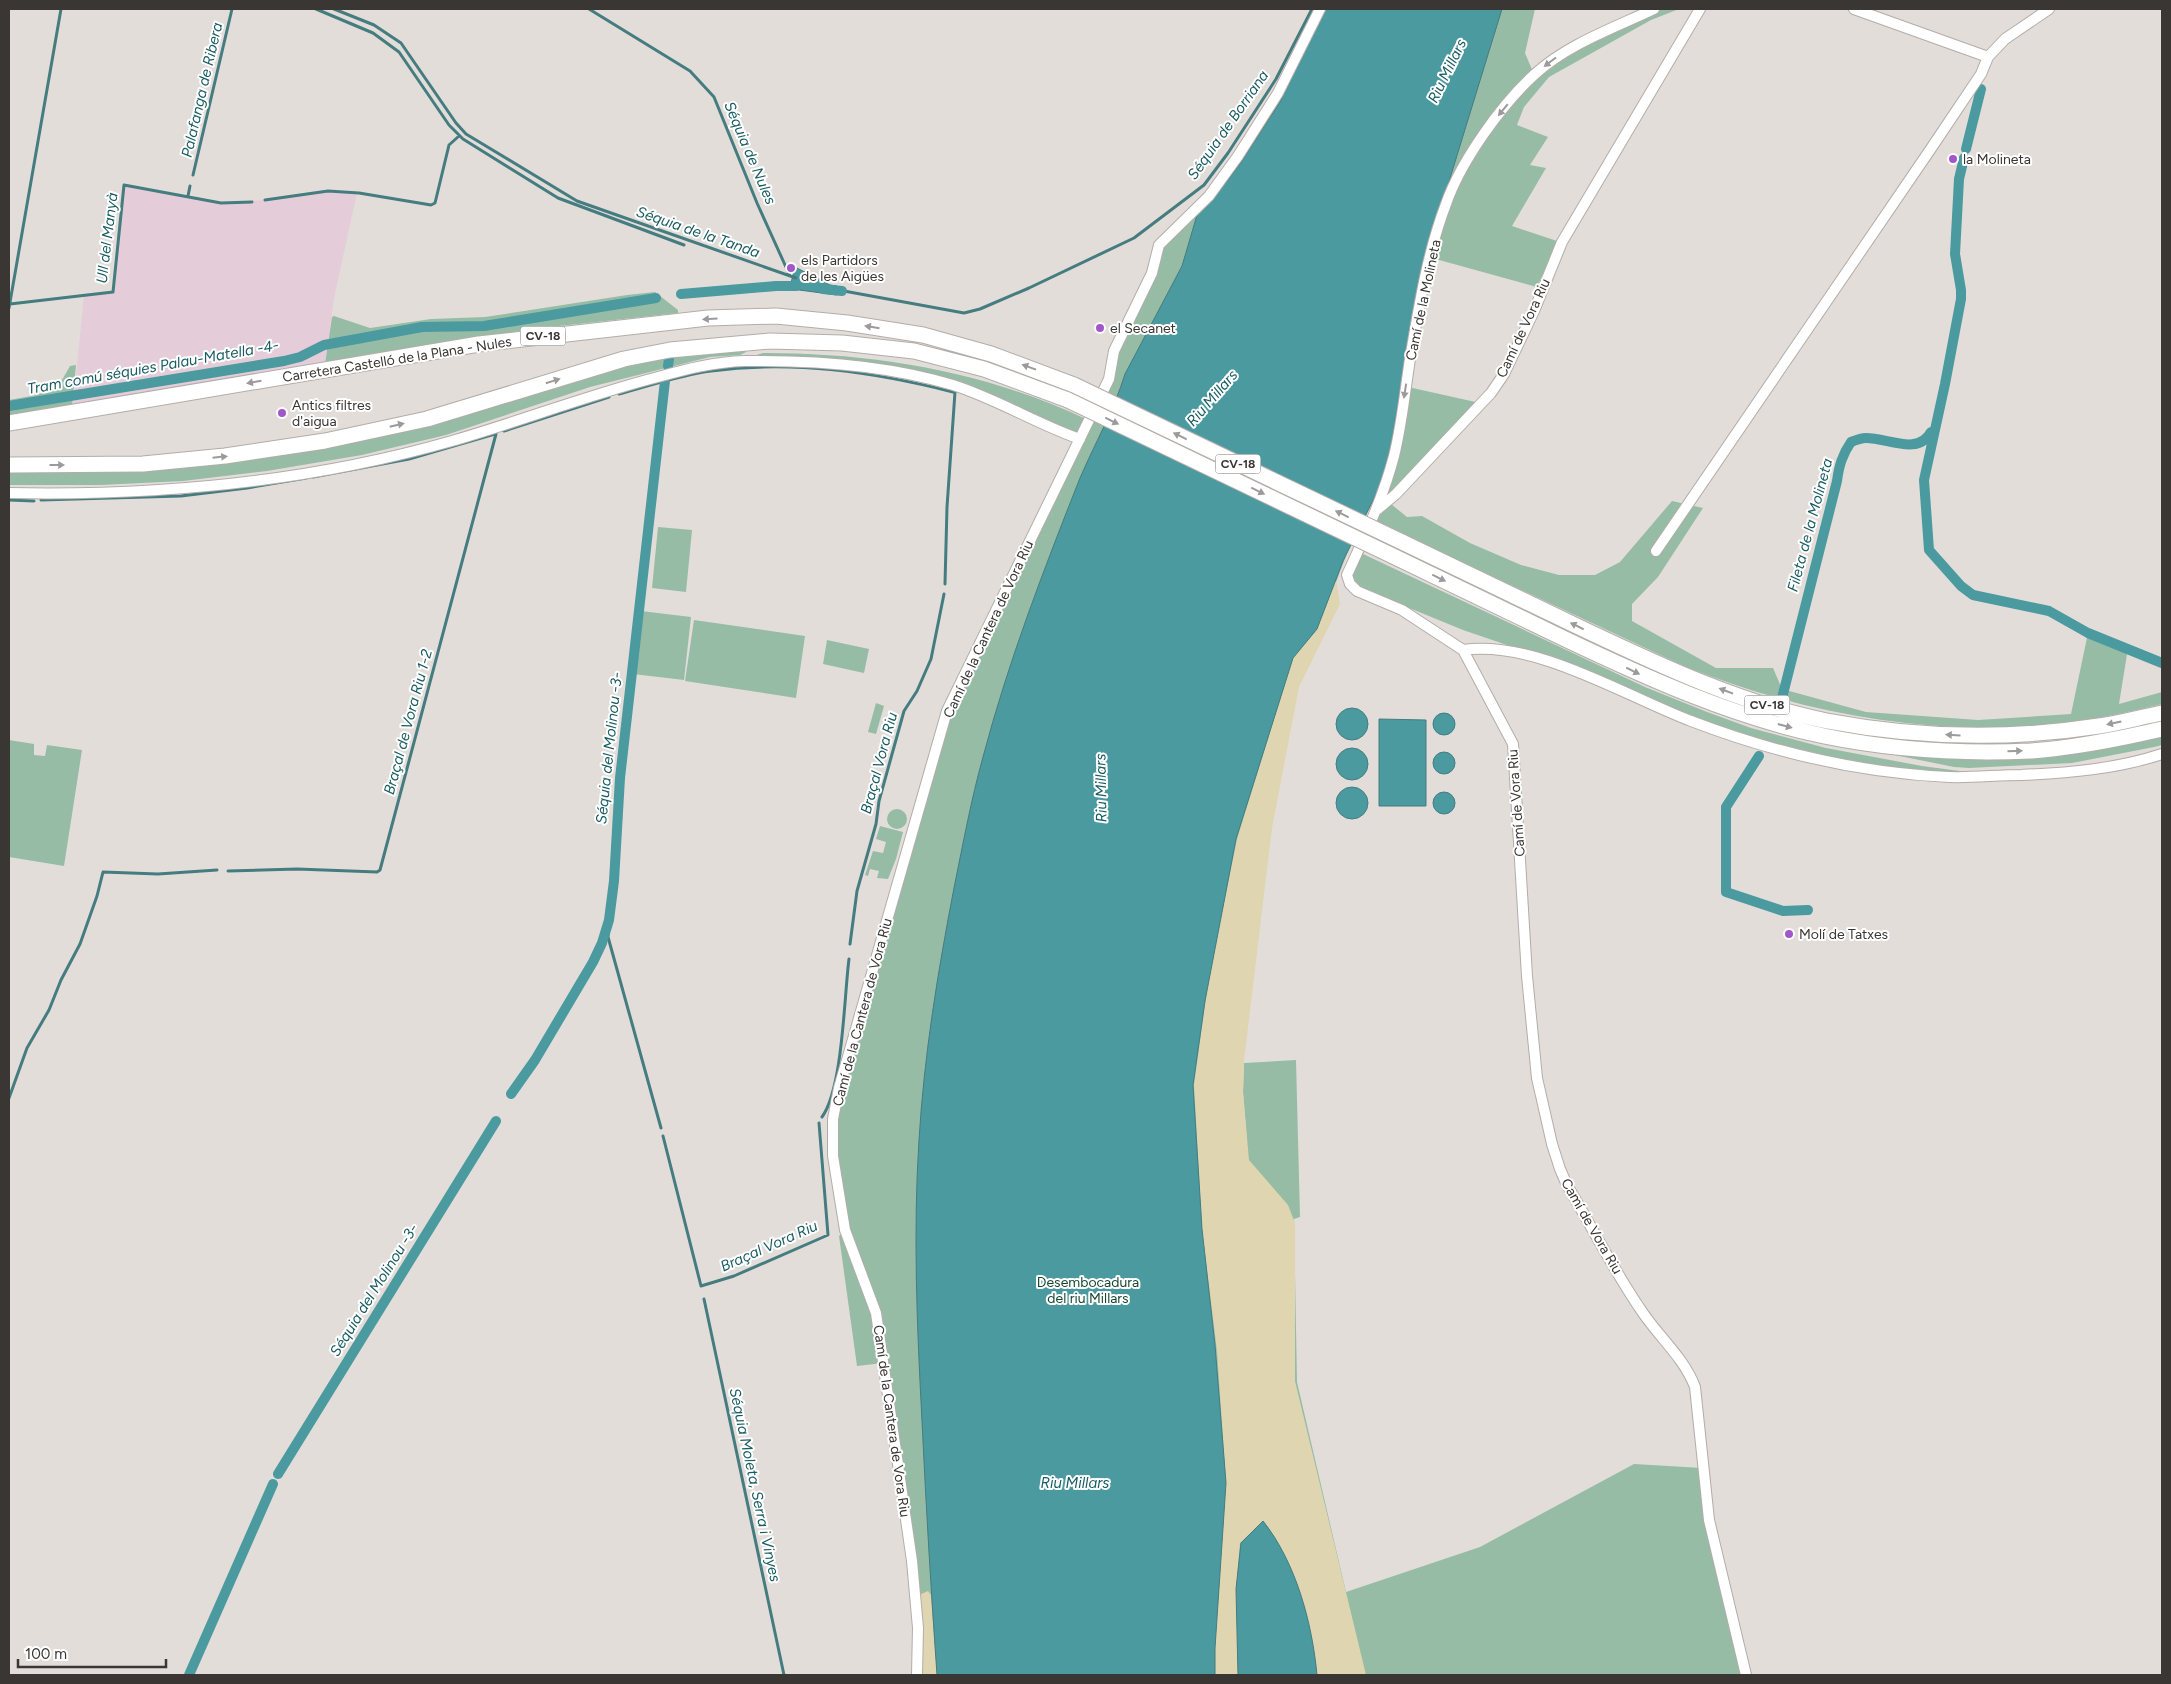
<svg xmlns="http://www.w3.org/2000/svg" width="2171" height="1684" font-family="Figtree,sans-serif">
<style>
.industrial{fill:#e4cdd9}
.green{fill:#96bca6}
.sand{fill:#dfd5b0}
.water{fill:#4a9aa0;stroke:#457c80}
.lines{fill:none;stroke-linecap:round;stroke-linejoin:round}
.stream{stroke:#457c80;stroke-width:3}
.canal{stroke:#4a9aa0;stroke-width:10}
.minor-casing{stroke:#b3ada9;stroke-width:12}
.primary-casing{stroke:#b3ada9;stroke-width:17}
.minor{stroke:#fff;stroke-width:10}
.primary{stroke:#fff;stroke-width:15}
.primary-bridge-casing{stroke:#b3ada9;stroke-width:17;stroke-linecap:butt}
.primary-bridge{stroke:#fff;stroke-width:15}
.oneway{fill:#9c9a9a}
.poi-dot{fill:#a157c9;stroke:#fff;stroke-width:2}
.labels{text-anchor:middle;stroke-width:4;stroke-linejoin:round;paint-order:stroke}
.shield{fill:#fff;stroke:#747271;stroke-width:1}
.shield-label{font-size:12px;font-weight:bold;fill:#393634}
.poi-label{font-size:14px;fill:#393634;stroke:#fff;text-anchor:start}
.street-label{font-size:14px;fill:#393634;stroke:#fff}
.park-label{font-size:14px;fill:#184730;stroke:#fff}
.water-label{font-size:15px;font-style:italic;fill:#185c61;stroke:#fff}
</style>
<rect width="100%" height="100%" fill="#e3ddd9"/>
<path class="industrial" d="M 124,185 L 221,203 L 265,200 L 304,193 L 329,191 L 357,193 L 334,298 L 325,364 L 73,406 L 84,295 L 113,292 Z"/>
<path class="green" d="M 1324,9 L 1535,9 L 1525,53 L 1533,72 L 1452,182 L 1411,328 L 1392,447 L 1380,488 L 1348,551 L 1318,629 L 1294,657 L 1215,949 L 1247,1142 L 1243,1092 L 1244,1063 L 1296,1060 L 1300,1217 L 1294,1219 L 1297,1382 L 1346,1592 L 1480,1547 L 1634,1464 L 1702,1468 L 1745,1675 L 921,1675 L 913,1562 L 876,1312 L 847,1229 L 840,1197 L 835,1119 L 943,727 L 1119,349 L 1162,247 L 1212,199 Z
M 1660,9 L 1679,9 L 1651,20 L 1549,77 L 1524,107 L 1517,125 L 1548,137 L 1530,165 L 1546,168 L 1512,226 L 1557,241 L 1537,287 L 1432,258 L 1447,206 L 1459,183 L 1488,133 L 1526,87 L 1566,53 Z
M 655,292 L 678,310 L 678,313 L 532,329 L 325,364 L 332,317 L 334,316 L 370,328 L 431,319 L 485,317 L 627,295 Z
M 748,348 L 746,352 L 740,355 L 710,357 L 590,387 L 446,435 L 362,455 L 267,471 L 183,481 L 101,485 L 9,485 L 9,472 L 98,472 L 176,468 L 258,459 L 315,449 L 642,362 L 666,357 Z
M 763,353 C 876,353 984,371 1088,420 L 1079,437 L 1014,409 L 904,372 L 744,359 Z
M 76,365 L 72,406 L 9,416 L 9,400 L 37,395 L 58,387 L 70,366 Z
M 1408,387 L 1480,403 L 1379,506 Z
M 1672,501 L 1703,508 L 1658,577 L 1632,604 L 1632,621 L 1716,668 L 1773,668 L 1782,689 L 1866,712 L 1978,720 L 2071,714 L 2088,633 L 2128,648 L 2119,704 L 2162,692 L 2162,704 C 2134,711 2106,717 2077,721 C 1944,740 1810,716 1686,667 L 1374,521 L 1391,504 L 1407,517 L 1422,516 L 1470,543 L 1521,565 L 1559,575 L 1595,575 L 1620,562 Z
M 658,527 L 692,530 L 686,592 L 652,588 Z
M 1361,553 L 1645,687 L 1707,712 L 1751,728 L 1826,748 L 1922,766 L 1967,772 L 1956,773 L 1911,770 L 1846,760 L 1759,740 L 1690,717 L 1563,664 L 1463,630 L 1363,589 L 1351,577 Z
M 641,611 L 691,617 L 684,680 L 633,674 Z
M 694,620 L 805,636 L 796,698 L 685,681 Z
M 827,640 L 869,649 L 864,673 L 823,664 Z
M 876,703 L 884,706 L 876,734 L 868,732 Z
M 2162,736 L 2162,745 L 2154,747 L 2072,763 L 1969,768 L 1954,767 L 1875,751 L 1913,755 Z
M 9,740 L 34,744 L 34,755 L 45,756 L 47,745 L 82,750 L 64,866 L 9,857 Z
M887 819a10 10 0 1 1 20 0a10 10 0 1 1-20 0Z
M 880,826 L 903,832 L 896,859 L 888,879 L 877,878 L 879,871 L 870,869 L 868,876 L 865,875 L 873,851 L 883,853 L 886,842 L 876,839 Z
M 845,1231 L 875,1313 L 883,1363 L 857,1366 L 839,1236 Z"/>
<path class="sand" d="M 1336,580 L 1340,604 L 1299,687 L 1272,828 L 1244,1061 L 1243,1092 L 1249,1160 L 1288,1205 L 1295,1223 L 1295,1381 L 1366,1675 L 1317,1675 C 1312,1625 1296,1560 1263,1521 L 1240,1543 L 1236,1589 L 1238,1675 L 1215,1675 L 1215,1648 L 1226,1483 L 1217,1351 L 1202,1229 L 1194,1085 L 1208,983 L 1237,839 L 1293,658 L 1317,629 Z
M 928,1591 L 931,1595 L 937,1675 L 918,1675 L 919,1595 Z"/>
<path class="water" d="M 1325,9 L 1502,9 L 1431,240 L 1404,366 L 1391,446 L 1380,486 L 1343,561 L 1317,629 L 1293,658 L 1236,839 L 1205,1001 L 1193,1085 L 1202,1229 L 1215,1345 L 1226,1483 L 1215,1648 L 1215,1675 L 937,1675 C 931,1591 926,1506 922,1421 C 917,1327 913,1233 919,1140 C 924,1055 938,971 954,888 C 963,844 971,800 983,757 C 1008,662 1044,569 1080,478 C 1095,443 1114,410 1125,374 L 1182,266 L 1197,215 L 1213,199 L 1240,164 L 1280,102 Z
M 795,267 L 830,285 L 837,286 L 837,295 L 799,290 L 782,290 L 784,282 L 791,283 Z
M1336 724a16 16 0 1 1 32 0a16 16 0 1 1-32 0Z
M1433 724a11 11 0 1 1 22 0a11 11 0 1 1-22 0Z
M 1379,719 L 1426,720 L 1426,806 L 1379,806 Z
M1336 764a16 16 0 1 1 32 0a16 16 0 1 1-32 0Z
M1433 763a11 11 0 1 1 22 0a11 11 0 1 1-22 0Z
M1336 803a16 16 0 1 1 32 0a16 16 0 1 1-32 0Z
M1433 803a11 11 0 1 1 22 0a11 11 0 1 1-22 0Z
M 1263,1521 C 1296,1563 1312,1622 1317,1675 L 1238,1675 L 1236,1589 L 1241,1543 Z"/>
<g class="lines">
<path class="stream" d="M 316,9 L 373,33 L 399,52 L 449,125 L 463,139 L 558,198 L 684,245
M 334,9 L 374,25 L 401,43 L 456,123 L 466,134 L 577,201 L 796,278
M 589,9 L 690,71 L 714,97 L 757,203 L 790,276
M 193,175 L 232,9
M 188,196 L 190,186
M 265,200 L 328,191 L 359,193 L 431,205 L 435,203 L 449,145 L 459,136
M 833,289 L 964,313 L 980,309 L 1029,288 L 1134,238 L 1204,185 L 1228,153 L 1276,79 L 1312,9
M 10,304 L 113,292 L 124,185 L 221,203 L 252,202
M 9,308 L 61,9
M 619,394 C 649,386 680,375 711,371 C 793,360 874,372 953,392
M 504,431 L 609,397
M 313,477 L 409,459 L 495,434
M 9,500 L 34,501
M 41,500 L 181,496 L 247,488 L 306,478
M 945,584 L 947,507 L 955,392
M 228,871 L 297,869 L 377,872 L 380,870 L 496,434
M 609,920 L 608,937 L 661,1128
M 850,944 L 857,891 L 876,824 L 879,801 L 904,711 L 917,691 L 931,659 L 944,594
M 9,1098 L 27,1048 L 49,1010 L 61,980 L 80,944 L 97,896 L 103,872 L 158,874 L 217,870
M 822,1117 C 843,1088 844,997 849,959
M 663,1136 L 701,1286
M 701,1286 L 734,1276 L 828,1235 L 819,1123
M 704,1299 L 784,1675"/>
<path class="canal" d="M 1966,149 L 1981,89
M 1964,158 L 1959,179 L 1955,254 L 1961,290 L 1961,299 L 1945,384 L 1924,480 L 1929,550 L 1961,586 L 1973,595 L 2049,611 L 2088,633 L 2162,663
M 823,289 L 842,291
M 681,294 L 776,286 L 796,286
M 668,366 L 669,359
M 9,406 L 284,361 L 300,357 L 324,345 L 422,327 L 484,326 L 656,298
M 1782,698 L 1837,481 C 1839,466 1842,455 1851,442 C 1856,440 1861,438 1866,438 C 1888,438 1918,456 1931,432
M 1759,756 L 1726,807 L 1726,892 L 1783,911 L 1808,910
M 511,1094 L 535,1060 L 593,962 L 602,943 L 609,920 L 614,881 L 620,778 L 665,381
M 278,1474 L 496,1121
M 189,1675 L 273,1484"/>
<g class="minor-casing">
<path id="minor" d="M 1654,9 C 1614,28 1568,44 1535,74 C 1501,105 1461,161 1446,204 C 1427,254 1419,307 1410,359 C 1405,391 1402,424 1394,456 C 1383,498 1365,536 1347,575 L 1350,584 L 1357,591 L 1402,610 L 1463,650 L 1513,744 L 1527,976 L 1537,1078 L 1552,1144 L 1560,1169 L 1567,1185 C 1592,1227 1615,1273 1643,1313 C 1660,1338 1684,1358 1695,1387 L 1709,1520 L 1746,1675
M 1854,9 L 1988,57
M 9,493 C 157,496 309,482 452,441 C 521,421 588,395 658,377 C 687,369 714,362 745,361 C 813,360 887,365 953,385 C 997,399 1037,424 1080,439
M 1378,509 L 1396,494 L 1491,393 L 1504,374 L 1534,311 L 1562,242 L 1700,9
M 1656,551 L 1930,150 L 1981,74 L 1988,57 L 2005,39 L 2049,9
M 1463,650 C 1536,640 1623,695 1691,721 C 1772,752 1861,773 1949,777 C 1972,778 1997,775 2021,775 C 2068,773 2117,769 2162,754
M 917,1675 L 918,1628 L 912,1561 L 876,1313 L 845,1230 L 833,1156 L 833,1119 L 839,1088 L 947,711 L 1109,379 L 1114,351 L 1152,273 L 1159,245 L 1209,196 L 1238,156 L 1278,93 L 1320,9"/>
</g>
<g class="primary-casing">
<path id="primary" d="M 9,423 L 479,344 L 708,318 L 776,316 L 847,323 L 923,335 L 991,354 L 1074,385
M 9,465 L 143,464 L 225,456 L 325,441 L 427,419 L 624,359 L 670,350 L 770,341 L 842,343 L 914,351 L 984,369 L 1068,400
M 1402,542 C 1462,571 1523,600 1583,629 C 1661,666 1742,704 1827,721 C 1917,738 2009,740 2099,726 C 2120,723 2141,717 2162,713
M 1395,557 C 1451,584 1507,611 1563,638 C 1647,678 1733,717 1824,736 C 1892,750 1961,754 2030,751 C 2075,748 2119,739 2162,729"/>
</g>
<use href="#minor" class="minor"/>
<use href="#primary" class="primary"/>
<g class="primary-bridge-casing">
<path id="primary-bridge" d="M 1074,385 L 1402,542
M 1068,400 L 1395,557"/>
</g>
<use href="#primary-bridge" class="primary-bridge"/>
</g>
<defs><path id="oneway-solid" d="M-6-.8H1V-3.2L6.5 0L1 3.2V.8H-6Z" transform="scale(1.25)"/></defs>
<g class="oneway">
<use href="#oneway-solid" transform="translate(1550 62) rotate(143)"/>
<use href="#oneway-solid" transform="translate(1503 110) rotate(129)"/>
<use href="#oneway-solid" transform="translate(710 319) rotate(177)"/>
<use href="#oneway-solid" transform="translate(872 327) rotate(-171)"/>
<use href="#oneway-solid" transform="translate(1029 367) rotate(-160)"/>
<use href="#oneway-solid" transform="translate(553 381) rotate(-17)"/>
<use href="#oneway-solid" transform="translate(254 382) rotate(170)"/>
<use href="#oneway-solid" transform="translate(1405 391) rotate(99)"/>
<use href="#oneway-solid" transform="translate(1112 421) rotate(26)"/>
<use href="#oneway-solid" transform="translate(397 425) rotate(-13)"/>
<use href="#oneway-solid" transform="translate(1180 436) rotate(-154)"/>
<use href="#oneway-solid" transform="translate(220 457) rotate(-6)"/>
<use href="#oneway-solid" transform="translate(57 465)"/>
<use href="#oneway-solid" transform="translate(1258 491) rotate(26)"/>
<use href="#oneway-solid" transform="translate(1342 514) rotate(-154)"/>
<use href="#oneway-solid" transform="translate(1439 578) rotate(26)"/>
<use href="#oneway-solid" transform="translate(1577 626) rotate(-154)"/>
<use href="#oneway-solid" transform="translate(1633 671) rotate(26)"/>
<use href="#oneway-solid" transform="translate(1726 691) rotate(-159)"/>
<use href="#oneway-solid" transform="translate(2114 723) rotate(168)"/>
<use href="#oneway-solid" transform="translate(1785 726) rotate(15)"/>
<use href="#oneway-solid" transform="translate(1953 735) rotate(-177)"/>
<use href="#oneway-solid" transform="translate(2015 751) rotate(-1)"/>
</g>
<g class="poi-dot">
<circle cx="1953" cy="159" r="5"/>
<circle cx="791" cy="268" r="5"/>
<circle cx="1100" cy="328" r="5"/>
<circle cx="282" cy="413" r="5"/>
<circle cx="1789" cy="934" r="5"/>
</g>
<g class="labels">
<g class="shield">
<rect x="520.5" y="326.5" width="45" height="19" rx="4"/>
<rect x="1215.5" y="454.5" width="45" height="19" rx="4"/>
<rect x="1744.5" y="695.5" width="45" height="19" rx="4"/>
</g>
<g class="shield-label">
<text x="543" y="340">CV-18</text>
<text x="1238" y="468">CV-18</text>
<text x="1767" y="709">CV-18</text>
</g>
<g class="poi-label">
<text x="1963" y="164">la Molineta</text>
<text x="801" y="265">els Partidors<tspan x="801" dy="16">de les Aigües</tspan></text>
<text x="1110" y="333">el Secanet</text>
<text x="292" y="410">Antics filtres<tspan x="292" dy="16">d'aigua</tspan></text>
<text x="1799" y="939">Molí de Tatxes</text>
</g>
<g class="street-label">
<text transform="translate(1423 300) rotate(-78)" y="5">Camí de la Molineta</text>
<text transform="translate(1523 328) rotate(-65)" y="5">Camí de Vora Riu</text>
<text transform="translate(397 359) rotate(-9)" y="5">Carretera Castelló de la Plana - Nules</text>
<text transform="translate(988 629) rotate(-65)" y="5">Camí de la Cantera de Vora Riu</text>
<text transform="translate(1516 803) rotate(-94)" y="5">Camí de Vora Riu</text>
<text transform="translate(862 1012) rotate(-75)" y="5">Camí de la Cantera de Vora Riu</text>
<text transform="translate(1592 1226) rotate(60)" y="5">Camí de Vora Riu</text>
<text transform="translate(892 1421) rotate(82)" y="5">Camí de la Cantera de Vora Riu</text>
</g>
<g class="park-label">
<text x="1088" y="1287">Desembocadura<tspan x="1088" dy="16">del riu Millars</tspan></text>
</g>
<g class="water-label">
<text transform="translate(1447 71) rotate(-64)" y="5">Riu Millars</text>
<text transform="translate(202 90) rotate(-77)" y="5">Palafanga de Ribera</text>
<text transform="translate(1228 125) rotate(-55)" y="5">Séquia de Borriana</text>
<text transform="translate(750 153) rotate(67)" y="5">Séquia de Nules</text>
<text transform="translate(698 232) rotate(19)" y="5">Séquia de la Tanda</text>
<text transform="translate(107 238) rotate(-83)" y="5">Ull del Manyà</text>
<text transform="translate(153 367) rotate(-10)" y="5">Tram comú séquies Palau-Matella -4-</text>
<text transform="translate(1212 398) rotate(-49)" y="5">Riu Millars</text>
<text transform="translate(1810 525) rotate(-75)" y="5">Fileta de la Molineta</text>
<text transform="translate(408 722) rotate(-75)" y="5">Braçal de Vora Riu 1-2</text>
<text transform="translate(609 748) rotate(-84)" y="5">Séquia del Molinou -3-</text>
<text transform="translate(879 763) rotate(-75)" y="5">Braçal Vora Riu</text>
<text transform="translate(1101 788) rotate(-91)" y="5">Riu Millars</text>
<text transform="translate(769 1246) rotate(-24)" y="5">Braçal Vora Riu</text>
<text transform="translate(374 1290) rotate(-58)" y="5">Séquia del Molinou -3-</text>
<text x="1075" y="1488">Riu Millars</text>
<text transform="translate(755 1485) rotate(78)" y="5">Séquia Moleta, Serra i Vinyes</text>
</g>
</g>
<rect width="2171" height="1684" fill="none" stroke="#393634" stroke-width="20"/>
<path d="M18 1659v8h148v-8" fill="none" stroke="#393634" stroke-width="2.5"/>
<text x="25" y="1659" font-size="15" fill="#393634" stroke="#ffffff" stroke-width="4" paint-order="stroke">100 m</text>
</svg>
